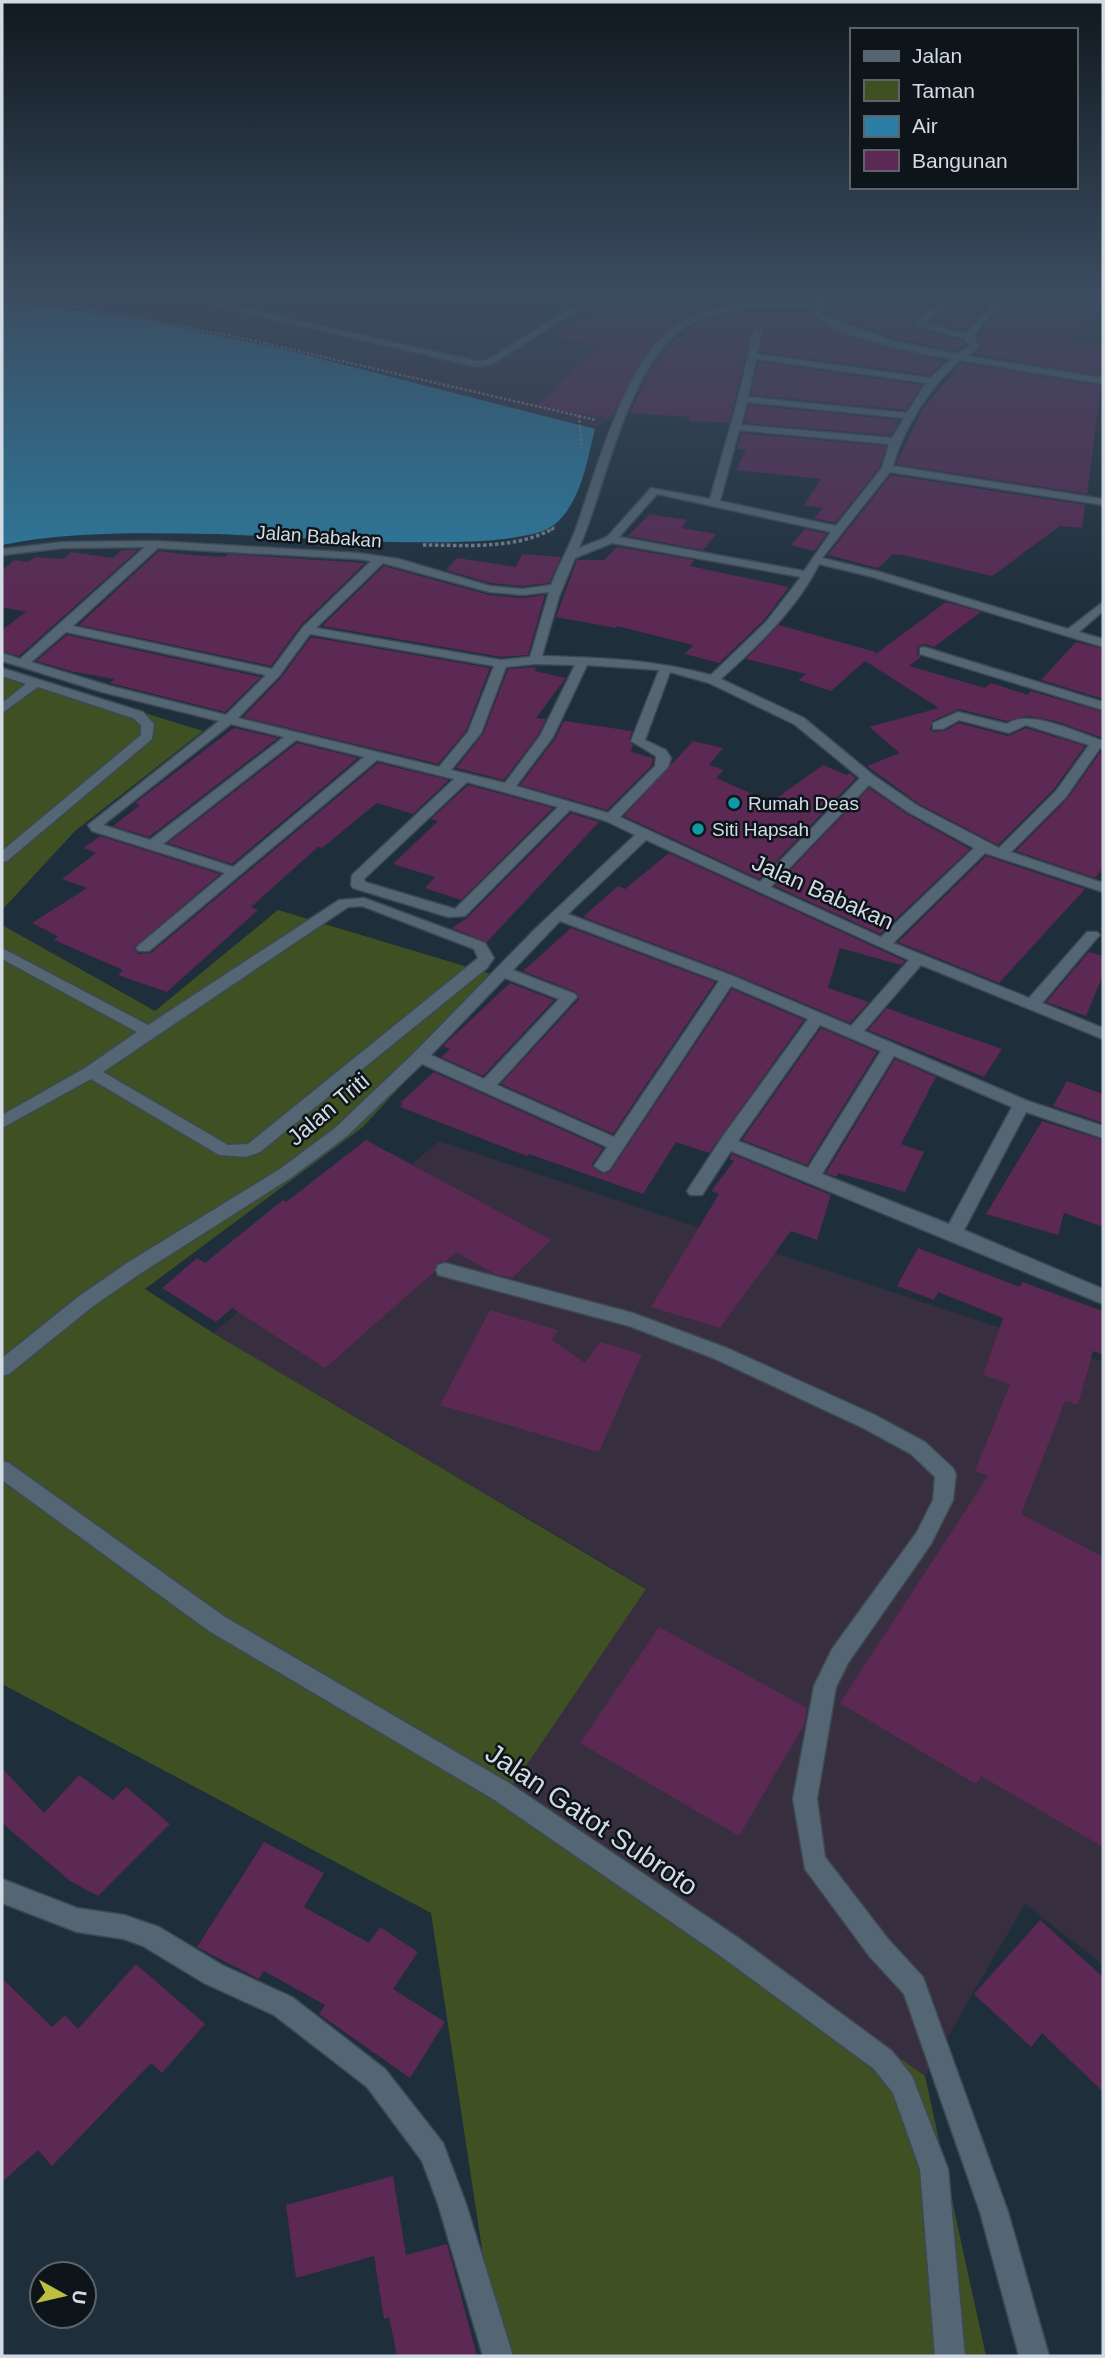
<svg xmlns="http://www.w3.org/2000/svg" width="1105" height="2358" font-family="Helvetica,sans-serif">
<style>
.industrial{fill:#372f40}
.green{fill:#3f5122}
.water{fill:#2b7fa5}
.building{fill:#5c2854}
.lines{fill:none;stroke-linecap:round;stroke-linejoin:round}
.service-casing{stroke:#3c4953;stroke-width:3}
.minor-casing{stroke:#3c4953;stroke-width:3}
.path-far1{stroke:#77848e;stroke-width:2.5;stroke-dasharray:2.5 2;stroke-linecap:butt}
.path{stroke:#77848e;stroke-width:3.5;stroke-dasharray:3.5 2.5;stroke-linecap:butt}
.service{fill:#546573;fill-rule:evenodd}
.minor{fill:#546573;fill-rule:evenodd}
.culture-dot{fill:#0f9aa8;stroke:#0e151a;stroke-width:2.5}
.labels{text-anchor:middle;stroke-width:5;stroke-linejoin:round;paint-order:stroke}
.far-street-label{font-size:19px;fill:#d2dbe3;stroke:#0e151a}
.far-poi-label{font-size:19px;fill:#d2dbe3;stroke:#0e151a;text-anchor:start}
.street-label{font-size:23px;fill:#d2dbe3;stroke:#0e151a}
.near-street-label{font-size:28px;fill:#d2dbe3;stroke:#0e151a}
</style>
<rect width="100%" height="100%" fill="#1e2e3a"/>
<path class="industrial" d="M 2,290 L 782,290 L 779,298 L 703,309 L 678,329 L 629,407 L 595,429 L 282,349 L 142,320 L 2,300 Z
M 1056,290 L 1103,290 L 1103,379 L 994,358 Z
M 439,1141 L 1103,1362 L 1103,1965 L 1025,1904 L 925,2076 L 513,1785 L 646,1588 L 213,1333 Z"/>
<path class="green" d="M 2,669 L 203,731 L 75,831 L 2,910 Z
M 278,910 L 501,977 L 363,1127 L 145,1289 L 213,1333 L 646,1589 L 513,1785 L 925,2076 L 986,2356 L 515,2356 L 491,2308 L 431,1913 L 2,1684 L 2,925 L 155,1011 Z"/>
<path class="water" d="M 2,300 L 142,320 L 282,349 L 595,429 C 587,461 581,503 554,525 C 513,557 276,535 213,534 C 143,533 70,531 2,545 Z"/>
<path class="building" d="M 749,290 L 817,290 L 814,299 L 764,299 L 728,303 L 694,313 L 679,321 L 659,337 L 641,360 L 614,412 L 608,418 L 536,407 L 599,345 L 557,337 L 617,296 L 676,306 L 748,294 Z
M 830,290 L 1000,290 L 965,331 L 930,322 L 948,304 L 942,297 L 914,320 L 915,329 L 963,341 L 966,345 L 956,351 L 894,338 L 827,314 Z
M 1013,290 L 1103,290 L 1103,309 L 1068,342 L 1103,348 L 1102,375 L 974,354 L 982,348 L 977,337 L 980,332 L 1005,304 Z
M 812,310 L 812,315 L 823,324 L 857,339 L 945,361 L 929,375 L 760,352 L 764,330 L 753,327 L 729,423 L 689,421 L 690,417 L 630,413 L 652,368 L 669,345 L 689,328 L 711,319 L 734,313 Z
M 758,362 L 922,385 L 906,410 L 751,395 Z
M 961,363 L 1101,386 L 1087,494 L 896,464 L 922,410 Z
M 749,405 L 900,420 L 891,435 L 744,423 Z
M 741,433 L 886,446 L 880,467 L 835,523 L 814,518 L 823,508 L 804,505 L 821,479 L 736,470 L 746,450 L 737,449 Z
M 891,475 L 1085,505 L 1082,528 L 1060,526 L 992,576 L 904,555 L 893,554 L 878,568 L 828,555 Z
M 650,514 L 687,520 L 682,528 L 716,534 L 703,550 L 628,536 Z
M 805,529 L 827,534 L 814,551 L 791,545 Z
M 617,547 L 694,560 L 690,566 L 789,587 L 764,620 L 719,663 L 685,654 L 693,645 L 617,626 L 616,628 L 556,617 L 577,560 L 604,560 Z
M 122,550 L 138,550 L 19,656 L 2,651 L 2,630 L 26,612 L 2,607 L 2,571 L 14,560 L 27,562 L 36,557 L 63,559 L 71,552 L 113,558 Z
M 159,551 L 190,555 L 226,557 L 228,554 L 365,563 L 301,625 L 271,666 L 79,625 Z
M 522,554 L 561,557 L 549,583 L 523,586 L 490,583 L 446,570 L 457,558 L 516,567 Z
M 384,566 L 489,595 L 523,598 L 545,595 L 528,655 L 501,657 L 322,626 Z
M 946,602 L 981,612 L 934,647 L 925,644 L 918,646 L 917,654 L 921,657 L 909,666 L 985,688 L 991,683 L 1028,695 L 1031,691 L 1103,712 L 1103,738 L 1055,721 L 1028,716 L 1007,721 L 959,709 L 932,721 L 930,729 L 933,732 L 944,731 L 959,723 L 1008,736 L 1026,728 L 1085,746 L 1054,789 L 998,845 L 919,804 L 867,766 L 900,753 L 869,727 L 939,708 L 865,661 L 831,691 L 798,680 L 806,674 L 746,659 L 779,625 L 876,652 L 873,656 Z
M 67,635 L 261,677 L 225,712 L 110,683 L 115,679 L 74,672 L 36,661 Z
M 311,637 L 490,668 L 466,731 L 438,764 L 243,717 L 281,678 Z
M 1076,642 L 1103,649 L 1103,699 L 1041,680 Z
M 536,667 L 535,671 L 566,678 L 536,718 L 546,719 L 538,735 L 504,780 L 456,768 L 483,734 L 508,669 Z
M 564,721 L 632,731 L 629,740 L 633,745 L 631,752 L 653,758 L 652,765 L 607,810 L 520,785 L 555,739 Z
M 234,728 L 278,738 L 149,837 L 113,826 L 140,805 L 135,803 Z
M 693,741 L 723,748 L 709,765 L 724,770 L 716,778 L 771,802 L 823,765 L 847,775 L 850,773 L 856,778 L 759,879 L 624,816 Z
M 297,743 L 358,758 L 232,864 L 168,843 Z
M 1101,751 L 1103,751 L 1103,868 L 1095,878 L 1016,851 L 1068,798 Z
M 378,763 L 449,780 L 413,814 L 377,803 L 322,848 L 318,847 L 251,907 L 258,910 L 167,992 L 118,975 L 123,970 L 54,940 L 58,936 L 32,923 L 87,888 L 62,879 L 96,853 L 84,848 L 100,836 L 220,874 L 133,948 L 139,954 L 151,953 Z
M 468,785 L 553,808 L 461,900 L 425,888 L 435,877 L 393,864 L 438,821 L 431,819 Z
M 869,788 L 907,814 L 970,849 L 880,934 L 775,886 Z
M 571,813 L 599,822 L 487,942 L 452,928 L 467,918 Z
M 669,853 L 905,961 L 901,965 L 840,948 L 828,988 L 869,1002 L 850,1023 L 734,974 L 583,917 L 618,886 L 625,889 Z
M 986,856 L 1085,889 L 999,983 L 898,942 Z
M 571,928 L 715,982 L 613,1134 L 501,1084 L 579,999 L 576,992 L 523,971 Z
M 1089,952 L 1103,956 L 1103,975 L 1086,1016 L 1046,1002 Z
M 510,983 L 554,1000 L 483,1076 L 441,1057 L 450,1049 L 443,1046 Z
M 732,989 L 804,1020 L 709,1153 L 676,1142 L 643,1194 L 529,1154 L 527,1156 L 400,1107 L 403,1104 L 400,1103 L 434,1072 L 603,1148 L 591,1166 L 602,1174 L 610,1172 Z
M 887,1008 L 916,1019 L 1002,1049 L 984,1077 L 868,1030 Z
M 821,1028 L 877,1052 L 807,1165 L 742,1140 Z
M 895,1059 L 936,1077 L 901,1144 L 924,1152 L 905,1192 L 838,1173 L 837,1177 L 826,1173 Z
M 1067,1081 L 1103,1094 L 1103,1123 L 1053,1106 Z
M 1042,1121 L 1103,1140 L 1103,1227 L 1064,1213 L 1058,1235 L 986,1214 Z
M 366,1140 L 551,1240 L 512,1278 L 495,1274 L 456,1252 L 446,1261 L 437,1262 L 434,1272 L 325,1368 L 232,1308 L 216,1322 L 162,1288 L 197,1258 L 205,1263 L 283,1200 L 286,1202 Z
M 732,1154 L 831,1195 L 817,1240 L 791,1231 L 720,1328 L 651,1307 L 719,1194 L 711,1191 L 734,1161 L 729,1159 Z
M 918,1248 L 1020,1287 L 1022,1282 L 1103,1311 L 1103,1355 L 1093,1351 L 1078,1405 L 1065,1401 L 1021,1514 L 1103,1557 L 1103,1847 L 981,1776 L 976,1784 L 840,1703 L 988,1476 L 975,1471 L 1010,1384 L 983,1375 L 1003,1318 L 938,1292 L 934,1300 L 897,1286 Z
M 490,1310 L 558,1330 L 552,1340 L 585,1363 L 600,1342 L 642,1354 L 599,1452 L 440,1405 Z
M 659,1627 L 807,1708 L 804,1725 L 739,1836 L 580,1743 Z
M 2,1768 L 44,1813 L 79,1775 L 113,1800 L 126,1787 L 170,1824 L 98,1896 L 70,1881 L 2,1823 Z
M 264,1842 L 324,1873 L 304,1907 L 369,1943 L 380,1927 L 418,1952 L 393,1989 L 445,2022 L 410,2078 L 319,2014 L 325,2005 L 264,1971 L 259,1979 L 197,1947 Z
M 1040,1920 L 1103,1977 L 1103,2092 L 1042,2033 L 1031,2047 L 974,1994 Z
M 136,1964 L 205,2024 L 162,2073 L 151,2063 L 52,2166 L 38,2150 L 2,2182 L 2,1978 L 52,2027 L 65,2015 L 78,2029 Z
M 393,2176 L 406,2255 L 447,2244 L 477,2356 L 397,2356 L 389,2317 L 384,2319 L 374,2256 L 296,2278 L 286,2205 Z"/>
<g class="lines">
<g class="service-casing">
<path id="service" d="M 147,290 L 161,290 L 477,361 L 487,360 L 601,290 L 610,290 L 492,364 L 477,367 Z"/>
</g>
<g class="minor-casing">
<path id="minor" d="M 820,290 L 828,290 L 823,313 L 826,316 L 893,341 L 957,354 L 969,346 L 965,339 L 916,326 L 916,322 L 942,300 L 946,303 L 945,305 L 925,323 L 966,334 L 1003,290 L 1011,290 C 1002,309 983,319 974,337 L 979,347 L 967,356 L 1103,378 L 1103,384 L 960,360 C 929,389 905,425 893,466 L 1103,499 L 1103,505 L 890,472 L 822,558 L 880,572 L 1068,629 L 1103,602 L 1103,611 L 1079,632 L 1103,639 L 1103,647 L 873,577 L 819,564 C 797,609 758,645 721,679 L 804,718 L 873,775 L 918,806 L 999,848 L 1056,791 L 1089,745 L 1026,725 L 1009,733 L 959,720 L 943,729 L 933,729 L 933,723 L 958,712 L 1007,724 C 1028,708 1079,733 1103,741 L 1103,749 L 1100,748 L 1066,797 L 1011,852 L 1103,883 L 1103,892 L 985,853 L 893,943 L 1029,998 L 1087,932 L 1097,932 L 1100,935 L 1097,938 L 1042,1003 L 1103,1028 L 1103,1039 L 921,965 L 864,1031 L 1028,1101 L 1103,1126 L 1103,1138 L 1026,1112 L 964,1230 L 1103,1289 L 1103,1304 L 731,1151 L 702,1195 L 690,1195 L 687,1191 L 721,1139 L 808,1019 L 731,986 L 609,1170 L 603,1172 L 594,1166 L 607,1147 L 422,1064 L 347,1136 L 292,1177 L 141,1273 L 92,1307 L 9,1374 L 2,1376 L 2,1358 L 78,1297 L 127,1263 L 280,1169 L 335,1128 L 414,1053 L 535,929 L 635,835 L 606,821 L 570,810 L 465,916 L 448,917 L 353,888 L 351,885 L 352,875 L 454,779 L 377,760 L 149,951 L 139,951 L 136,948 L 139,945 L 225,873 L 92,831 L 88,825 L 219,721 L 102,692 L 2,661 L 2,653 L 20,659 L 145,547 L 63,548 L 2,555 L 2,549 L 63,542 L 155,541 L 358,553 L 399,559 L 490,586 L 523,589 L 551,585 C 558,567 568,549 575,531 C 597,472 624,357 680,323 C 719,299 772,301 816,302 ZM 782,307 L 815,307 L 814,313 C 835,338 918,353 951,359 L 930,378 L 757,354 L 762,331 L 754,329 L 738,399 L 710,499 L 651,488 L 607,537 L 579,548 C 606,487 628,360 688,326 C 716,310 751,308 782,307 ZM 756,359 L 926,383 L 907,413 L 748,397 ZM 747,402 L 904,418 L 892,438 L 741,425 ZM 739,430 L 889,444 L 882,468 L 836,526 L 720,501 ZM 657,494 L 831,532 L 804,571 L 619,537 ZM 612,543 L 801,577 L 766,622 L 711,675 C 649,659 605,658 542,656 L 559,597 L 575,558 ZM 158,548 L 358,559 L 371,561 L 303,627 L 272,669 L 73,626 ZM 383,563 L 489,592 L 523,595 L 549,592 L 530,657 L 501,660 L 316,628 ZM 66,632 L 266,675 L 226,715 L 110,686 L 31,662 ZM 310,634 L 494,666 L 468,732 L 439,767 L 238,718 L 279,676 ZM 535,664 L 575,665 L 540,736 L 505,783 L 451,770 L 481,733 L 506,667 ZM 587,665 L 659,670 L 631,741 L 656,756 L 655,766 L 608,813 L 516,786 L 553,737 ZM 670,672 L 709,683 L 794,724 L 860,778 L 760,882 L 620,817 L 668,767 L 671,758 L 666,750 L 645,740 ZM 231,724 L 284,737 L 150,840 L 103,825 ZM 296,740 L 364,757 L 233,867 L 163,844 ZM 467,782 L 558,807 L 455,909 L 365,882 L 364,879 ZM 869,785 L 908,812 L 974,848 L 881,937 L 771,887 ZM 646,840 L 909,960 L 851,1026 L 733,976 L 568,914 ZM 560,921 L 719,981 L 614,1137 L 497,1085 L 577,997 L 575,994 L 513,970 ZM 505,978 L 559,999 L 484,1079 L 431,1055 ZM 820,1025 L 881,1051 L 808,1168 L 738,1141 ZM 894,1056 L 1012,1107 L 949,1224 L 822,1174 Z
M 924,647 L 1103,702 L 1103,710 L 920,654 L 920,648 Z
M 2,668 L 143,712 L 154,724 L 152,739 L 7,861 L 2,862 L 2,851 L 141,735 L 141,725 L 133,718 L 38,687 L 2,713 L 2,703 L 26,684 L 2,676 Z
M 364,898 L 485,943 L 494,958 L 487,968 L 260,1152 L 246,1157 L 219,1155 L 91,1079 L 2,1128 L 2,1115 L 85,1068 L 137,1032 L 2,959 L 2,948 L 148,1025 L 339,900 ZM 362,906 L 474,949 L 478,958 L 248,1144 L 228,1145 L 103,1072 L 348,907 Z
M 445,1263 L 633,1313 L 727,1348 L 875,1415 L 925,1442 L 953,1468 L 956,1474 L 953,1500 L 931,1544 L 848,1663 L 836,1687 L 817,1799 L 825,1857 L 888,1939 L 923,1977 L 1008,2212 L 1049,2356 L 1019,2356 L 980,2212 L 904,1994 L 870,1957 L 805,1869 L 793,1799 L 814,1686 L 832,1649 L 917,1532 L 933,1500 L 935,1477 L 911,1454 L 861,1427 L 713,1358 L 629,1326 L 438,1275 L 436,1270 L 438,1265 Z
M 2,1461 L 9,1463 L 225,1617 L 509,1783 L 740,1939 L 892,2051 L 912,2076 L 948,2169 L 965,2356 L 935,2356 L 920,2169 L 893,2093 L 874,2069 L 722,1957 L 493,1799 L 209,1631 L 2,1480 Z
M 2,1879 L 77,1908 L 124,1915 L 159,1927 L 222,1965 L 292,1997 L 385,2069 L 443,2143 L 466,2204 L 513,2356 L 483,2356 L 438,2204 L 422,2161 L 367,2087 L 274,2015 L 204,1983 L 143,1946 L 124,1939 L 77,1932 L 2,1903 Z"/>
</g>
<path class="path-far1" d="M 2,294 L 233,336 L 579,416 L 582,448
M 579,416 L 595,420
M 551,530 L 555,527"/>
<path class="path" d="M 423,545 C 466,545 515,550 554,528"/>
<use href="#service" class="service"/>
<use href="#minor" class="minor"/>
</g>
<linearGradient id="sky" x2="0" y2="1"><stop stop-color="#101920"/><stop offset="0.47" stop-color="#3b4c60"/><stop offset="1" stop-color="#3b4c60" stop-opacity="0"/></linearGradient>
<rect width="1105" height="620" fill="url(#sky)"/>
<g class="culture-dot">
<circle cx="734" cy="803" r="7"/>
<circle cx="698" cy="829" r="7"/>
</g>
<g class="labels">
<g class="far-street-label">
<text transform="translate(319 536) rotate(4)" y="7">Jalan Babakan</text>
</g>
<g class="far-poi-label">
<text x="748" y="810">Rumah Deas</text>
<text x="712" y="836">Siti Hapsah</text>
</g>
<g class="street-label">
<text transform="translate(823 892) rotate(24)" y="8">Jalan Babakan</text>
<text transform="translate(328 1109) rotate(-40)" y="8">Jalan Triti</text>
</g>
<g class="near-street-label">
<text transform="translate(592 1819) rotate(34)" y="10">Jalan Gatot Subroto</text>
</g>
</g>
<rect width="1105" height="2358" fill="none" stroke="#d2dbe3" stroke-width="7"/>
<rect x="850" y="28" width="228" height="161" fill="#0e151a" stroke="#5c646a" stroke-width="2"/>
<rect x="864" y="51" width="35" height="10" fill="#546573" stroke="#5c646a" stroke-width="2"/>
<text x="912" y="63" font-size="21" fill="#d2dbe3">Jalan</text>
<rect x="864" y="80" width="35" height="21" fill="#3f5122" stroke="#5c646a" stroke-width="2"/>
<text x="912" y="98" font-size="21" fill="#d2dbe3">Taman</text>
<rect x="864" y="116" width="35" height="21" fill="#2b7fa5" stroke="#5c646a" stroke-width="2"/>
<text x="912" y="133" font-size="21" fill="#d2dbe3">Air</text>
<rect x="864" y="150" width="35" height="21" fill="#5c2854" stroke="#5c646a" stroke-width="2"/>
<text x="912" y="168" font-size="21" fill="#d2dbe3">Bangunan</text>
<g transform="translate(63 2295) rotate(98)"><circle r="33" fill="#0e151a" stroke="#5c646a" stroke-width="2"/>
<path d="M0-5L12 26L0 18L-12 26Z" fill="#bfbe41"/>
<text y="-10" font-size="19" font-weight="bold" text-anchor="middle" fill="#d2dbe3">U</text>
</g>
</svg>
